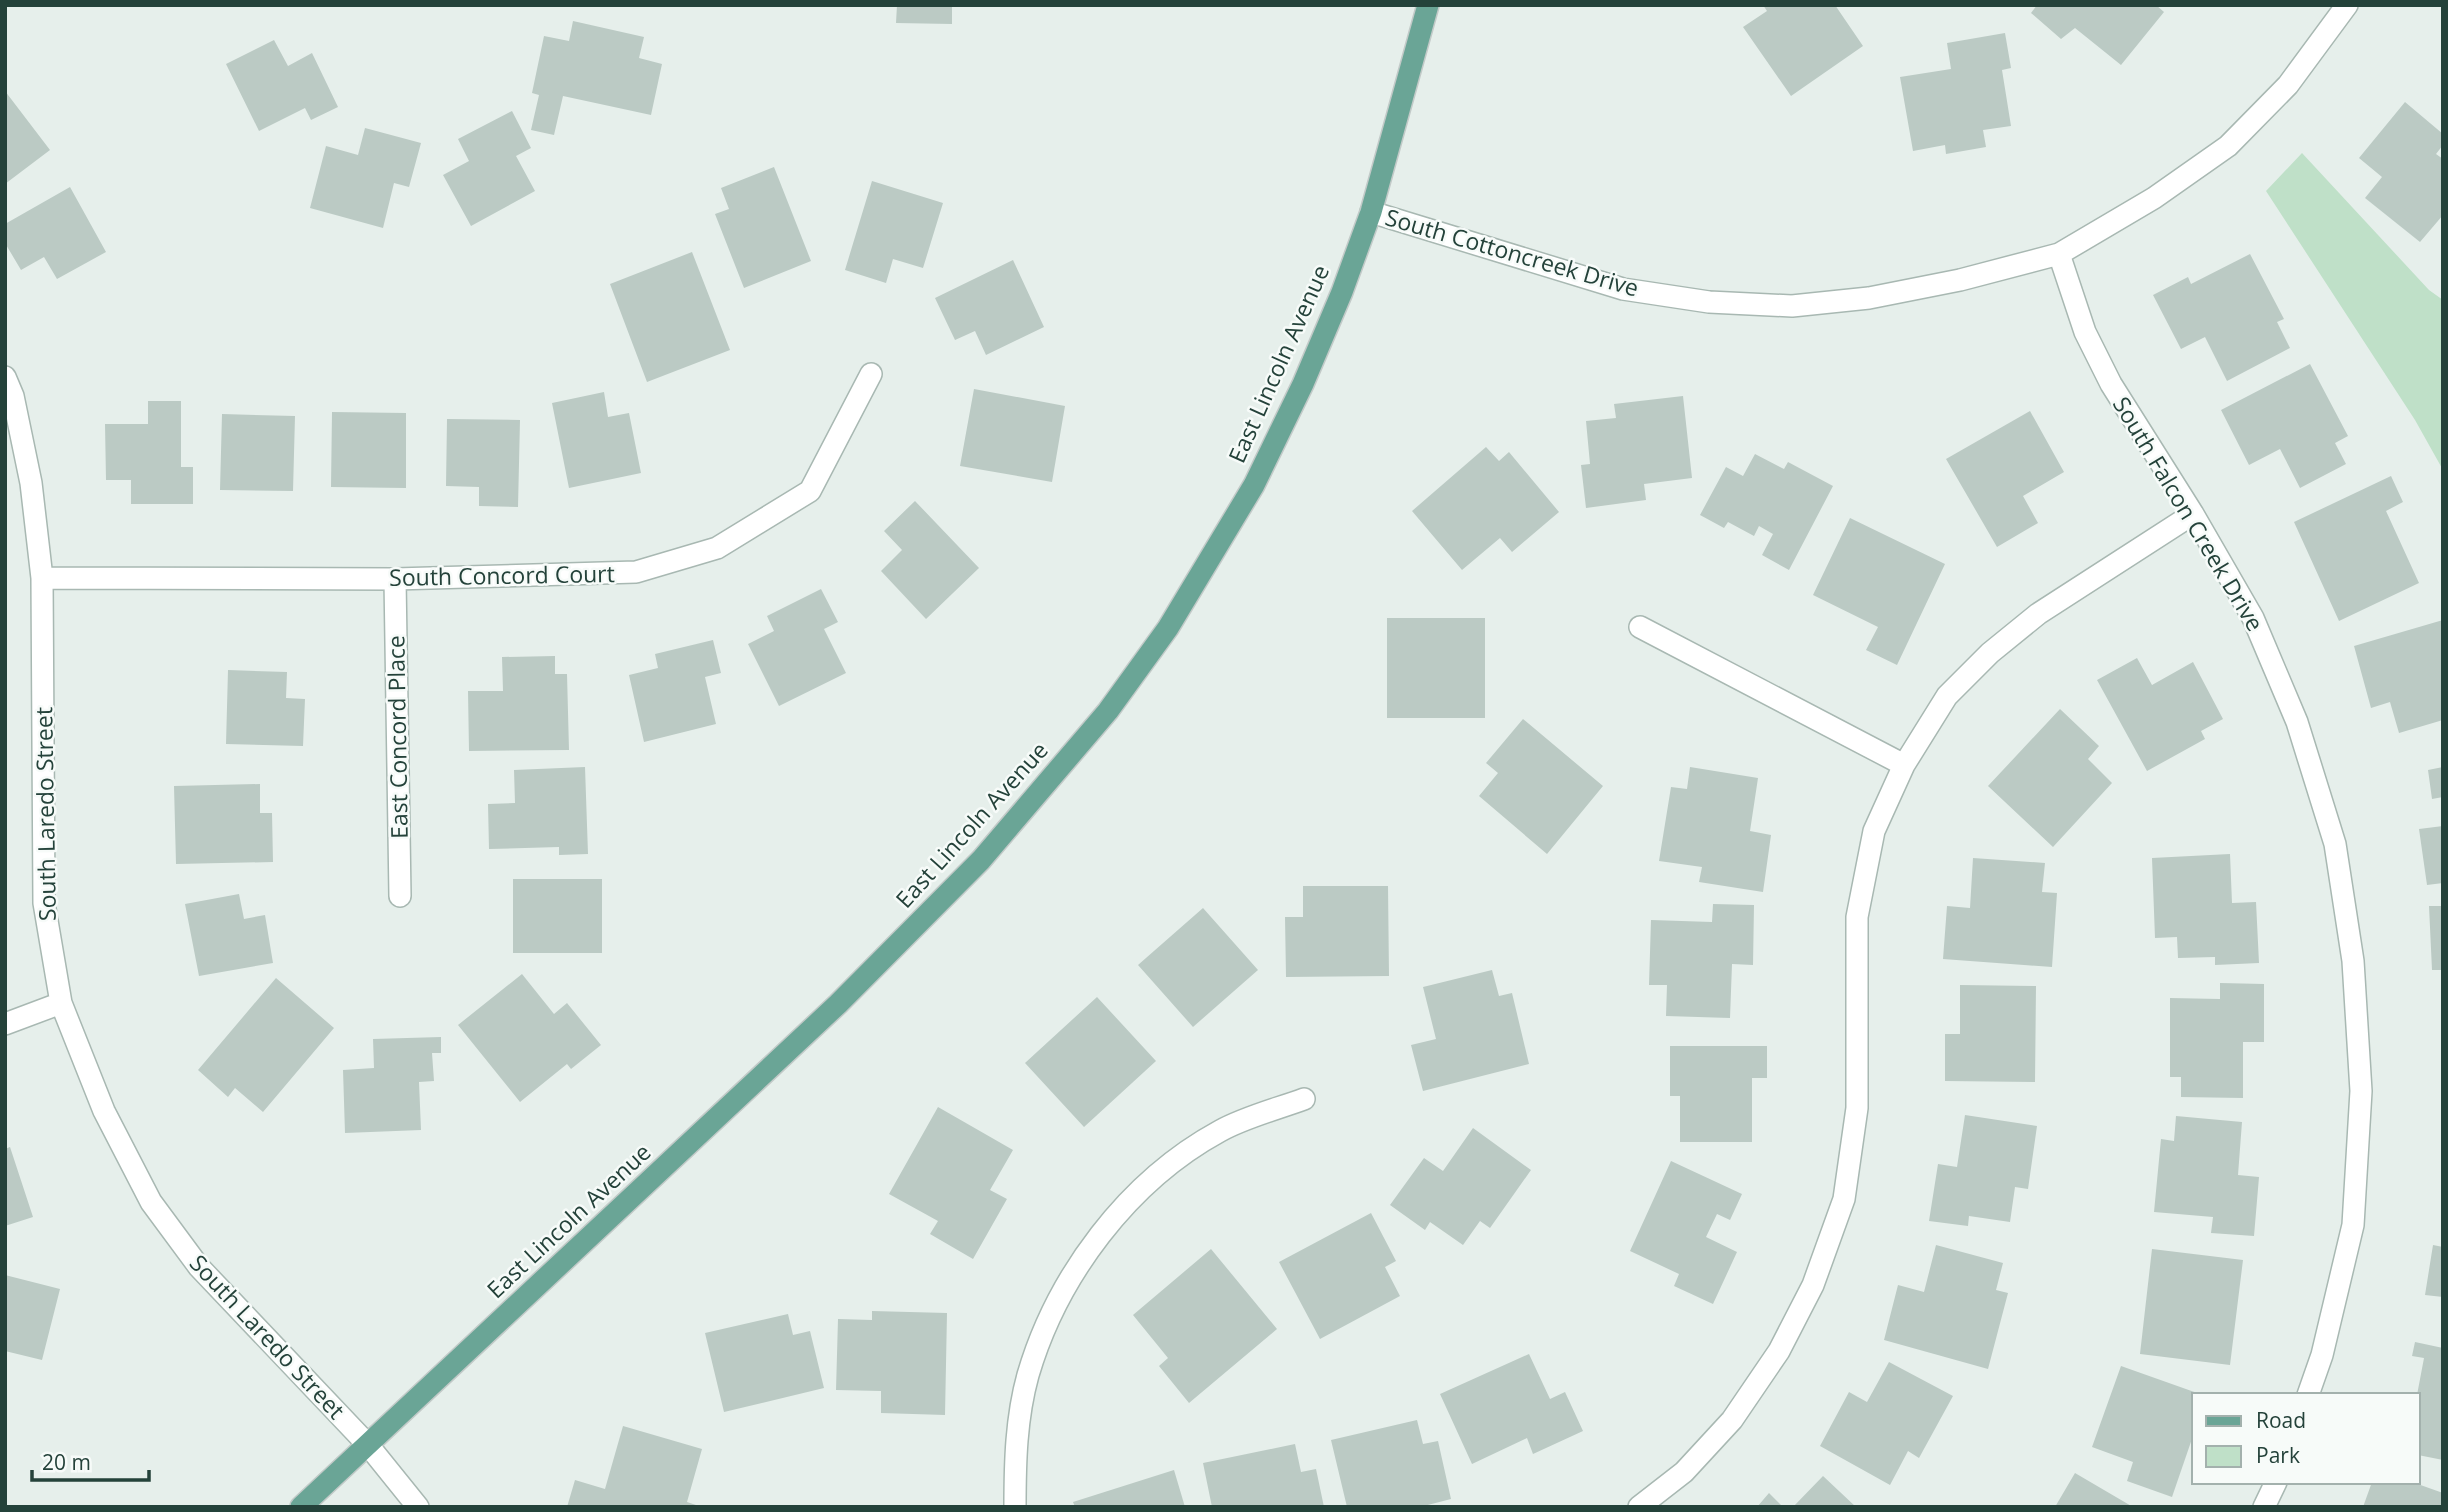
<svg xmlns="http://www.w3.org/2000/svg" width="2448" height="1512" font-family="'Open Sans',sans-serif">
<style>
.green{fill:#bfe0c8}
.building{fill:#bbcac4}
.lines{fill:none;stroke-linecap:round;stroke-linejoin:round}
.street-casing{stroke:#a8b8b2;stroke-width:24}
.primary-casing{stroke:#c2cac8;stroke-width:24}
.street{stroke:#fff;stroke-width:21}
.primary{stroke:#6aa596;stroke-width:21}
.labels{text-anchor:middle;stroke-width:5;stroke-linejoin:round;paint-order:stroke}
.street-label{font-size:23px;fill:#24423a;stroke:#f7fbf9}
</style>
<rect width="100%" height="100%" fill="#e6efeb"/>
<path class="green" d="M 2302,153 L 2429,290 L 2443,300 L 2443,470 L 2415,420 L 2266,191 Z"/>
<path class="building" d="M 897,5 L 952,5 L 952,24 L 896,23 Z
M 1763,5 L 1835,5 L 1863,46 L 1791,96 L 1743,27 L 1767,11 Z
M 2037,5 L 2156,5 L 2164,12 L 2121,65 L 2075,28 L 2061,39 L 2031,13 Z
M 573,21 L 644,37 L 639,58 L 662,64 L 651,115 L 563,96 L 554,135 L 531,130 L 539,95 L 532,93 L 544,36 L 569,41 Z
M 2005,33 L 2011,68 L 2002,70 L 2011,126 L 1983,130 L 1986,147 L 1946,154 L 1945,145 L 1913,151 L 1900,77 L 1951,69 L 1947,43 Z
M 274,40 L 288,66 L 312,53 L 338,107 L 311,120 L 305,108 L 259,131 L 226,64 Z
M 5,91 L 50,150 L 5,184 Z
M 2405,102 L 2443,134 L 2443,145 L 2436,154 L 2443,159 L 2443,215 L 2420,242 L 2365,198 L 2382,177 L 2359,158 Z
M 512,111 L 531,148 L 516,156 L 535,191 L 471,226 L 443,175 L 469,161 L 458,139 Z
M 365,128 L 421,143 L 409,187 L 394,183 L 383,228 L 310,208 L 326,146 L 358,155 Z
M 774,167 L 811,261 L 744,288 L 715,214 L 729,209 L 721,188 Z
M 872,181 L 943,203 L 923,268 L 893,259 L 886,283 L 845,270 Z
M 70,187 L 106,252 L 57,279 L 44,257 L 21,270 L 5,243 L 5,224 Z
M 692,252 L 730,350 L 647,382 L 610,284 Z
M 2250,254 L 2284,319 L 2277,322 L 2290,348 L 2227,381 L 2205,337 L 2181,349 L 2153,295 L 2188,277 L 2191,284 Z
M 1013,260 L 1044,327 L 986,355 L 975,331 L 955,340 L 935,298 Z
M 2310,364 L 2348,436 L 2335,443 L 2346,464 L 2300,488 L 2280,449 L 2249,465 L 2221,410 Z
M 974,389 L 1065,406 L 1052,482 L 960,466 Z
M 604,392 L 608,417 L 629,413 L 641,473 L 569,488 L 552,403 Z
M 1683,396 L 1692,478 L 1644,484 L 1646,500 L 1586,508 L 1581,465 L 1590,464 L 1586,421 L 1616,418 L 1614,404 Z
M 148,401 L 181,401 L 181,467 L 193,467 L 193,504 L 131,504 L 131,480 L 106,480 L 105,424 L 148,424 Z
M 2030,411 L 2064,472 L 2023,496 L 2038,523 L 1997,547 L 1946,459 Z
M 332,412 L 406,413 L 406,488 L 331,487 Z
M 222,414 L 295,416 L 293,491 L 220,490 Z
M 447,419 L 520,420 L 518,507 L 479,506 L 479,487 L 446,486 Z
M 1486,447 L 1499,461 L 1509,452 L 1559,512 L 1512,552 L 1500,538 L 1462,570 L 1412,511 Z
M 1755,454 L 1784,469 L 1788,462 L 1833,486 L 1789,570 L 1762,555 L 1773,534 L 1759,526 L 1754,536 L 1728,522 L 1724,528 L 1700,515 L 1726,467 L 1743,476 Z
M 2391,476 L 2403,502 L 2386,511 L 2419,583 L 2339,621 L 2294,522 Z
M 915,501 L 979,568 L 926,619 L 881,571 L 902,550 L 884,531 Z
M 1850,518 L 1945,564 L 1897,665 L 1866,650 L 1878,627 L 1813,595 Z
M 821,589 L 838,622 L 824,629 L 846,673 L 779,706 L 748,644 L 774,631 L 767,616 Z
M 1387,618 L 1485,618 L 1485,718 L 1387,718 Z
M 2443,620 L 2443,720 L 2399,733 L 2390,702 L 2371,708 L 2354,646 Z
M 713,640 L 721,673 L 705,677 L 716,724 L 644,742 L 629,675 L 658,668 L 655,654 Z
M 555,656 L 555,674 L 567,674 L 569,750 L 469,751 L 468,691 L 503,691 L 502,657 Z
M 2137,658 L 2152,685 L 2193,662 L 2223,719 L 2201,731 L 2205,739 L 2147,771 L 2097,680 Z
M 228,670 L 287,672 L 286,698 L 305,699 L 303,746 L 226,744 Z
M 2060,709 L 2099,746 L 2088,759 L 2112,783 L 2053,847 L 1988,786 Z
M 1523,719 L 1603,786 L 1547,854 L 1479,796 L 1498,773 L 1486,763 Z
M 585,767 L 588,854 L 559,855 L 559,847 L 489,849 L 488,804 L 515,803 L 514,770 Z
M 1690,767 L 1758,778 L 1750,831 L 1771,835 L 1763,892 L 1699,882 L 1702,867 L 1659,861 L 1671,787 L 1687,789 Z
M 2443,767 L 2443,797 L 2432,799 L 2428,770 Z
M 260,784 L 260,813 L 272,813 L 273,862 L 176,864 L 174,786 Z
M 2443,826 L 2443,883 L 2427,885 L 2419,829 Z
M 2230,854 L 2232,903 L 2256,902 L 2259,963 L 2215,965 L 2215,957 L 2178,958 L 2177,937 L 2155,938 L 2152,858 Z
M 1973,858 L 2045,863 L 2042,892 L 2057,893 L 2052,967 L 1943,959 L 1947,906 L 1970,908 Z
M 513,879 L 602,879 L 602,953 L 513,953 Z
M 1303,886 L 1388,886 L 1389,976 L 1286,977 L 1285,917 L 1303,917 Z
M 239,894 L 244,919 L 265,915 L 273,963 L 199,976 L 185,904 Z
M 1713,904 L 1754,905 L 1753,965 L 1732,964 L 1730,1018 L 1666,1016 L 1667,985 L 1649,985 L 1651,920 L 1712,922 Z
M 2429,906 L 2443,906 L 2443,970 L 2432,970 Z
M 1203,908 L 1258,970 L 1193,1027 L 1138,965 Z
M 1492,970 L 1499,996 L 1512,993 L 1529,1064 L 1423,1091 L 1411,1045 L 1436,1039 L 1423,987 Z
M 522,974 L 554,1014 L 567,1003 L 601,1045 L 571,1069 L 567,1064 L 520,1102 L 458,1025 Z
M 276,978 L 334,1028 L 263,1112 L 235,1088 L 228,1097 L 198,1070 Z
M 2220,983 L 2264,984 L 2264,1042 L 2243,1042 L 2243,1098 L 2181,1097 L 2181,1077 L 2170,1077 L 2170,998 L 2220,999 Z
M 1960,985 L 2036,986 L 2035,1082 L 1945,1081 L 1945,1034 L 1960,1034 Z
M 1097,997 L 1156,1061 L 1084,1127 L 1025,1063 Z
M 441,1037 L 441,1053 L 432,1053 L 434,1081 L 419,1082 L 421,1130 L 345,1133 L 343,1070 L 374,1068 L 373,1039 Z
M 1670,1046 L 1767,1046 L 1767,1078 L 1752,1078 L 1752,1142 L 1680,1142 L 1680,1096 L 1670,1096 Z
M 938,1107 L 1013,1150 L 990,1190 L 1007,1199 L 973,1259 L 930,1234 L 938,1221 L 889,1194 Z
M 1965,1115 L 2037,1126 L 2028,1189 L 2015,1187 L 2010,1222 L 1969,1216 L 1968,1226 L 1929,1221 L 1938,1164 L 1957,1167 Z
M 2176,1116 L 2242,1122 L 2238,1175 L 2259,1177 L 2254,1236 L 2211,1233 L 2213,1217 L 2154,1212 L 2161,1139 L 2174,1141 Z
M 1473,1128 L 1531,1170 L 1490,1228 L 1480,1221 L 1463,1245 L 1430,1222 L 1425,1230 L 1390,1205 L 1424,1158 L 1443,1171 Z
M 10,1147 L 33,1217 L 5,1226 L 5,1149 Z
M 1671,1161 L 1742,1194 L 1730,1220 L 1717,1214 L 1706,1237 L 1737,1252 L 1713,1304 L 1674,1286 L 1679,1274 L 1630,1251 Z
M 1371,1213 L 1396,1261 L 1385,1267 L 1400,1296 L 1320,1339 L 1279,1262 Z
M 1936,1245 L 2003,1263 L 1996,1290 L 2008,1293 L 1988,1369 L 1884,1340 L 1898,1285 L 1924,1292 Z
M 2433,1245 L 2443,1247 L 2443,1297 L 2425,1295 Z
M 1211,1249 L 1277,1329 L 1189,1403 L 1159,1366 L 1168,1358 L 1133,1315 Z
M 2152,1249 L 2243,1260 L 2230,1365 L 2140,1354 Z
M 5,1275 L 60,1289 L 42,1360 L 5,1351 Z
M 872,1311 L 947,1313 L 945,1415 L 881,1413 L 881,1391 L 836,1390 L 838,1319 L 872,1320 Z
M 788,1314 L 793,1335 L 810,1331 L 824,1388 L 724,1412 L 705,1333 Z
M 2415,1342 L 2443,1348 L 2443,1460 L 2418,1455 L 2417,1395 L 2424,1358 L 2412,1356 Z
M 1529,1354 L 1550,1399 L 1565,1392 L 1583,1431 L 1533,1454 L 1527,1438 L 1472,1464 L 1440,1394 Z
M 1889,1362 L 1953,1396 L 1919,1458 L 1908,1451 L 1890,1485 L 1820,1446 L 1849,1392 L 1867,1402 Z
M 2121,1366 L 2200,1394 L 2194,1395 L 2194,1433 L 2172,1497 L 2127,1481 L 2133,1462 L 2092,1447 Z
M 1417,1420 L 1423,1444 L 1438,1441 L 1451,1499 L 1420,1507 L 1347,1507 L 1331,1440 Z
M 623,1426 L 702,1449 L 687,1502 L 696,1505 L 695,1507 L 567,1507 L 575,1480 L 605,1489 Z
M 1295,1444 L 1301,1472 L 1316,1469 L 1324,1507 L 1212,1507 L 1203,1463 Z
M 1174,1470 L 1185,1507 L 1075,1507 L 1073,1502 Z
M 2075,1473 L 2133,1507 L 2055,1507 Z
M 1823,1476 L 1856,1507 L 1793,1507 Z
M 2372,1482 L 2412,1482 L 2443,1493 L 2443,1507 L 2363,1507 Z
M 1769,1493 L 1783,1507 L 1757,1507 Z"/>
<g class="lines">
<g class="street-casing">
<path id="street" d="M 1371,212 L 1623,289 L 1709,302 L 1792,306 L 1869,298 L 1960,280 L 2059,254 L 2154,198 L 2228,146 L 2288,85 L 2347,5
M 2059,254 L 2085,332 L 2111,384 L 2193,514 L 2253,618 L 2297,722 L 2335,844 L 2353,961 L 2361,1091 L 2353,1225 L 2322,1355 L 2308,1395
M 5,377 L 13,396 L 31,483 L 42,578 L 44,903 L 61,1003 L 104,1111 L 151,1202 L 199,1267 L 368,1445 L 418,1507
M 42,578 L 395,579 L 636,572 L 717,548 L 810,491 L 871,374
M 395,579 L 400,896
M 1640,627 L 1904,765
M 5,1024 L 61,1003
M 1015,1507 C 1015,1463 1016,1418 1028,1375 C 1057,1276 1128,1181 1220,1131 C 1245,1117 1277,1109 1304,1099
M 1639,1507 L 1684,1472 L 1732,1420 L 1779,1351 L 1813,1285 L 1844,1199 L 1857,1108 L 1857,917 L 1874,831 L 1904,765 L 1947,696 L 1990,653 L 2038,614 L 2193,514
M 2264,1507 L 2276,1482"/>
</g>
<g class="primary-casing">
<path id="primary" d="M 301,1507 L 838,1004 L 981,860 L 1108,711 L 1168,628 L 1254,485 L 1303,384 L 1342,292 L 1371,212 L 1428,5"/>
</g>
<use href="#street" class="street"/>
<use href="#primary" class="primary"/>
</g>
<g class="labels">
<g class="street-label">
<text transform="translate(1512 253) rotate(16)" y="8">South Cottoncreek Drive</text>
<text transform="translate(1279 364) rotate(-66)" y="8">East Lincoln Avenue</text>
<text transform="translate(2188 514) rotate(59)" y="8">South Falcon Creek Drive</text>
<text transform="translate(502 576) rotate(-1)" y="8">South Concord Court</text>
<text transform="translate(398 737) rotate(-91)" y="8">East Concord Place</text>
<text transform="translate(46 814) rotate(-91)" y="8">South Laredo Street</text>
<text transform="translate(972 825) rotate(-48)" y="8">East Lincoln Avenue</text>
<text transform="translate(569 1221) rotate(-43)" y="8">East Lincoln Avenue</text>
<text transform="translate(267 1337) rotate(47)" y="8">South Laredo Street</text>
</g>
</g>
<rect width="2448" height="1512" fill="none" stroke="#24423a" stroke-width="14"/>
<rect x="2192" y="1393" width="228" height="91" fill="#f7fbf9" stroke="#a3b1ad" stroke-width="2"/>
<rect x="2206" y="1416" width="35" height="10" fill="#6aa596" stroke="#a3b1ad" stroke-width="2"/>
<text x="2256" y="1428" font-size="21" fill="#24423a">Road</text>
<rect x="2206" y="1446" width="35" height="21" fill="#bfe0c8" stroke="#a3b1ad" stroke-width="2"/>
<text x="2256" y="1463" font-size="21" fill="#24423a">Park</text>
<path d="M32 1470v10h117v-10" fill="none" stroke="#24423a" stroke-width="3.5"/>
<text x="42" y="1470" font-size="21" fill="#24423a" stroke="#f7fbf9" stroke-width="5" paint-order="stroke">20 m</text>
</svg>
